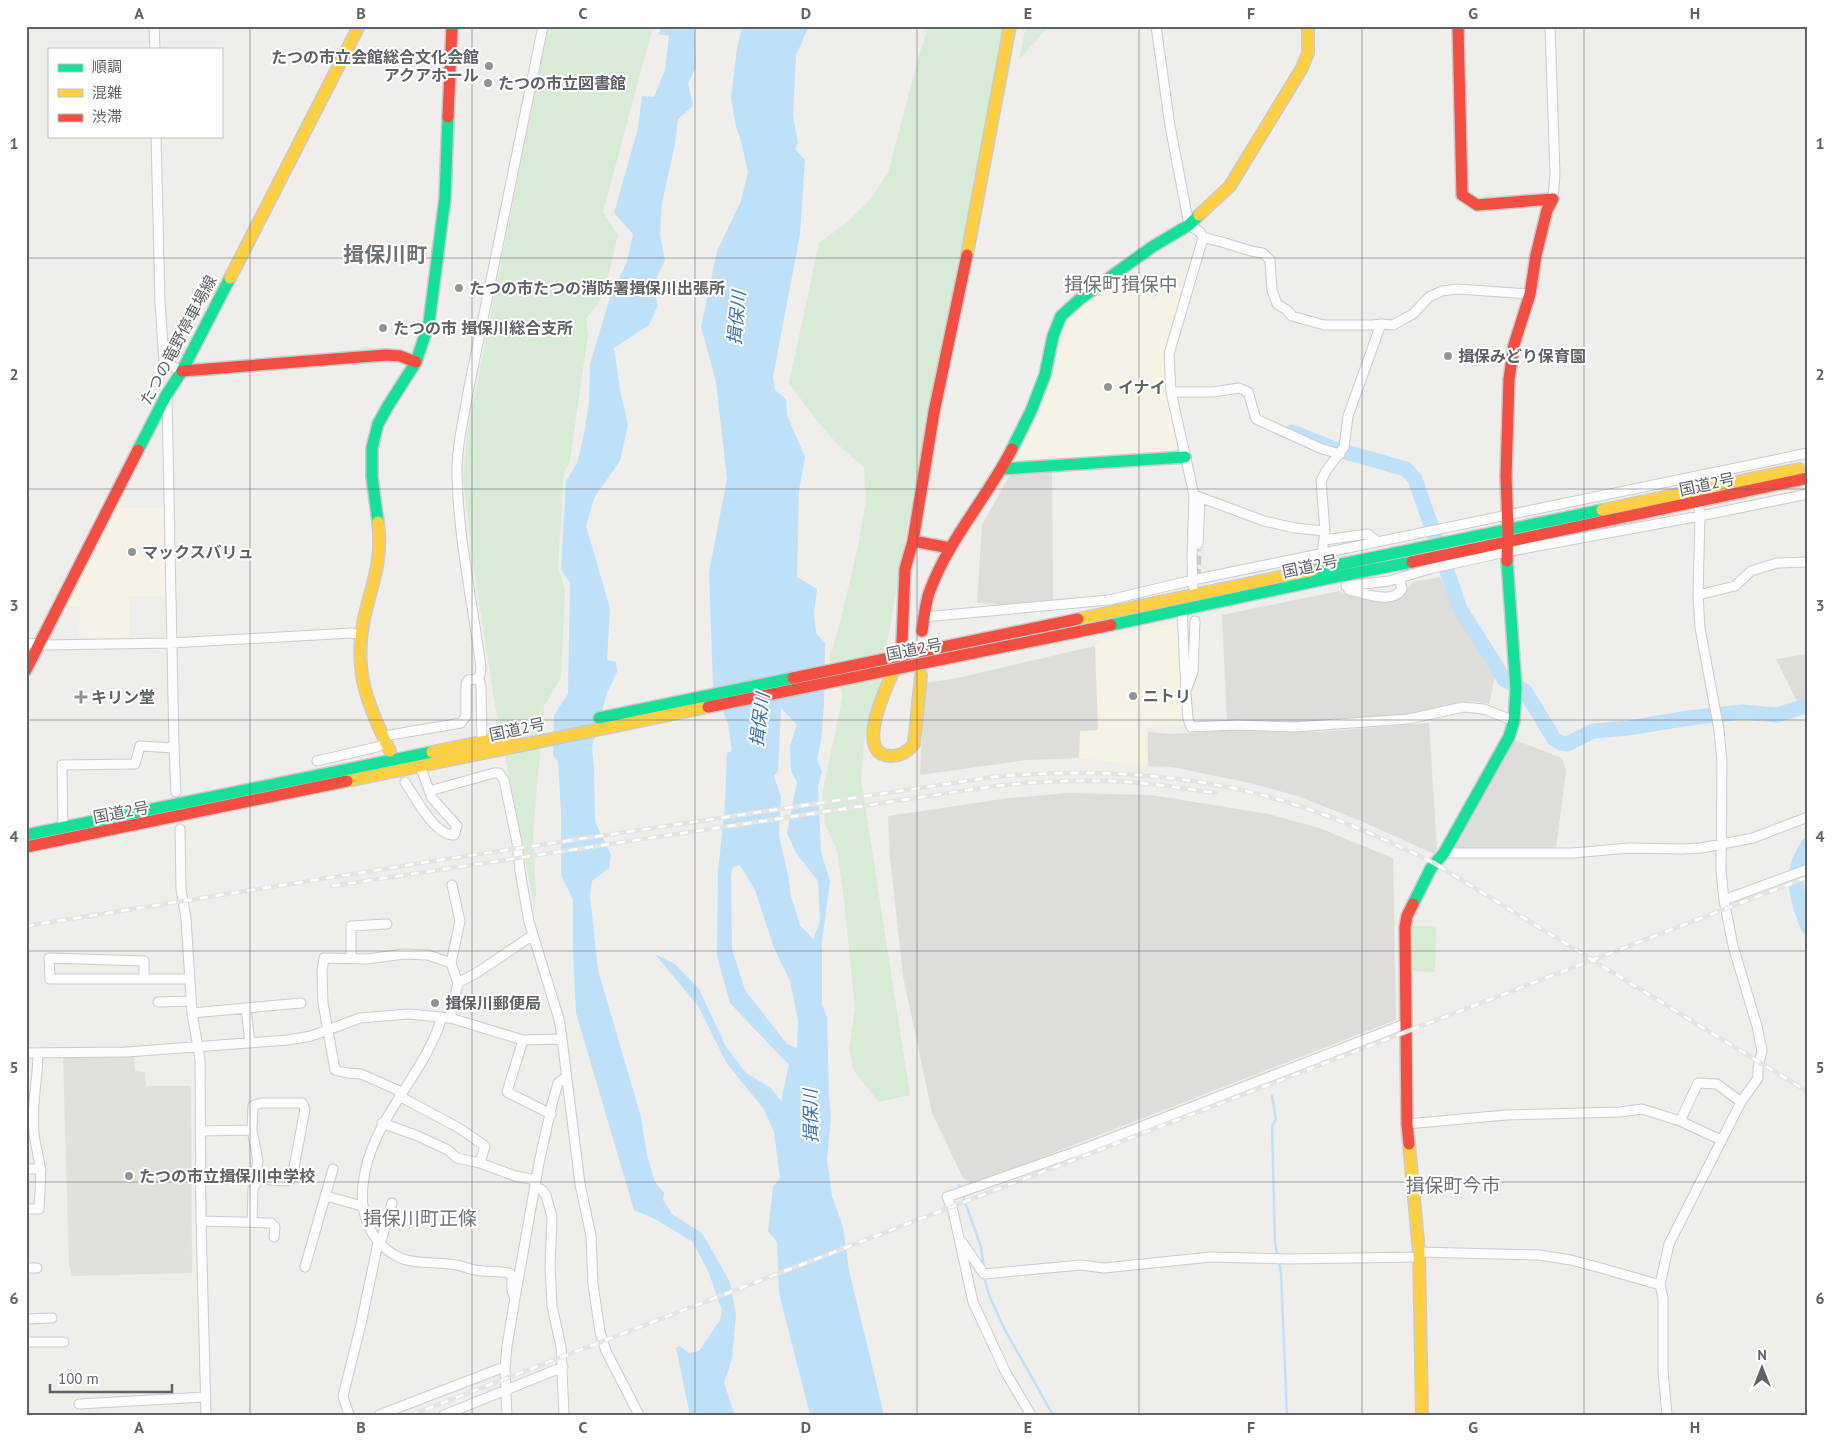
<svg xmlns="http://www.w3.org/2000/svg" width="1834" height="1441" font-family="'PT Sans','Noto Sans JP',sans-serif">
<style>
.commercial{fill:#f7f3e4}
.industrial{fill:#dfddda}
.education{fill:#e2e0da}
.green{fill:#d8ebd6}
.water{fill:#bfe0f9;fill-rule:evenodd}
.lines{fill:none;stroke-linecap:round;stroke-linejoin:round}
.stream{stroke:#bfe0f9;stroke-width:2.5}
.river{stroke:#bfe0f9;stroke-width:15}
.street-tunnel{stroke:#cbcbca;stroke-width:9;stroke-dasharray:9 4.5;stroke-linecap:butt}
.street-casing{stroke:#cbcccc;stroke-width:11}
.fast-casing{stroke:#cacacb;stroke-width:14}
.slow-casing{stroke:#cacacb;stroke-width:14}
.jam-casing{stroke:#cacacb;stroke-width:14}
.street{stroke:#fdfcfc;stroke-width:9}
.fast{stroke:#16e098;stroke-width:11}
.slow{stroke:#ffcf43;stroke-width:11}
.jam{stroke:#f24e42;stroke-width:11}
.rail-casing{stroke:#e4e4e4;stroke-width:4.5}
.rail{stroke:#fff;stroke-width:2.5;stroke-dasharray:8;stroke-linecap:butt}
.grid{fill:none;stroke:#5f6368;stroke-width:1;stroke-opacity:0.55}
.poi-dot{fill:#919496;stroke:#fff;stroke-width:2}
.labels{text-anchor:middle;stroke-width:4;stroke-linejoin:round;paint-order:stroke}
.poi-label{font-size:16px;font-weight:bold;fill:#5f6368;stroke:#fff;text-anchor:start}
.street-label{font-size:16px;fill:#5f6368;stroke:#fff}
.water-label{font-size:18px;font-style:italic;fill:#4174aa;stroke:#fff}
.quarter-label{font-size:19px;fill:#70757a;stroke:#fff}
.district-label{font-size:21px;font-weight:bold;fill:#70757a;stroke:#fff}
.neatline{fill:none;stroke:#5f6368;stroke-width:2}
.grid-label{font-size:16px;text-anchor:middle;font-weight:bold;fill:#5f6368}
</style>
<rect width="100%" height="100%" fill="#efeeea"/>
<path class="commercial" d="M 1128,275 L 1154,300 L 1169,283 L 1186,288 L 1165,356 L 1167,394 L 1177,445 L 1172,451 L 1020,464 L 1015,461 L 1043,407 L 1068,326 L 1079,311 Z
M 119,508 L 168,508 L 168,596 L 129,596 L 129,637 L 79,637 L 80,607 L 67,606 Z
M 1172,624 L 1179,624 L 1186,725 L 1146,727 L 1147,765 L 1079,758 L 1080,731 L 1098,730 L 1095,646 L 1103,638 Z"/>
<path class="industrial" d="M 1052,472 L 1053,601 L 1001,605 L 977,603 L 982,525 L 1011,473 Z
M 1440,577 L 1475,645 L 1496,672 L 1489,704 L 1471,701 L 1405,716 L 1276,723 L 1227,722 L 1222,615 L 1339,591 L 1357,599 L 1396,601 L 1413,582 Z
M 1095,646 L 1098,730 L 1080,731 L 1079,758 L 1027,760 L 920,775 L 925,683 L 953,679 Z
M 1806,654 L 1808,657 L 1808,704 L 1799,705 L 1776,659 Z
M 1429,723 L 1437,849 L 1434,854 L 1361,821 L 1297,796 L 1250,783 L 1172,767 L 1148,766 L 1148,732 L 1172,734 L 1238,730 L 1319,732 Z
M 1515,740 L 1562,758 L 1566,771 L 1556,848 L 1457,851 L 1454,844 Z
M 1068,793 L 1151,795 L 1268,814 L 1319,828 L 1393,858 L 1396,1020 L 973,1184 L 963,1178 L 932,1113 L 903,976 L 890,857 L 888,816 L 1009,798 Z"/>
<path class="education" d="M 134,1055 L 135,1071 L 145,1072 L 146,1086 L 191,1086 L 192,1273 L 72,1276 L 69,1265 L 63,1057 Z"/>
<path class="green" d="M 548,26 L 653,26 L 603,212 L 618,235 L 605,290 L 598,304 L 586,319 L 588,335 L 570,461 L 564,473 L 558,568 L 565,589 L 561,678 L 544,706 L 533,833 L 536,896 L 534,906 L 495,705 L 473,563 L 463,478 L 468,429 Z
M 929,26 L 1006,26 L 915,484 L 879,689 L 864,742 L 861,779 L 910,1095 L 879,1102 L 854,1071 L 849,1049 L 855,1008 L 844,900 L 837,850 L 825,825 L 822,795 L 843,694 L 829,659 L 838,630 L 857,551 L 866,501 L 864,466 C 832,444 812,414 789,383 L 819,243 L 844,225 L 870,200 L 888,173 L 919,55 Z
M 1026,26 L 1049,26 L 1019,60 Z
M 1412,926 L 1436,926 L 1435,972 L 1410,971 L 1411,934 Z"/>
<path class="water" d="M 661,26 L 695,26 L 696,67 L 688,83 L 693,106 L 678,119 L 675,144 L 662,203 L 660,236 L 665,260 L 653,285 L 658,305 L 649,325 L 614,348 L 620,390 L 628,425 L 620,461 L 594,498 L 586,526 L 610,608 L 607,660 L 616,662 L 617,672 L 607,693 L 592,746 L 594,768 L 595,822 L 611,855 L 609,868 L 592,881 L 590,896 L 598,970 L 641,1117 L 647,1156 L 655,1182 L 664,1193 L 663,1200 L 673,1215 L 702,1233 L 730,1282 L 736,1314 L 732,1359 L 724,1383 L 735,1415 L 690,1415 L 676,1348 L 680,1346 L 689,1353 L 699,1351 L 720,1320 L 722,1310 L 708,1271 L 693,1242 L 655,1219 L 634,1210 L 576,1013 L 573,950 L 573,900 L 561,875 L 561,812 L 558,761 L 553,755 L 554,715 L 568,694 L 570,582 L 561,570 L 566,481 L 577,463 L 584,434 L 589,403 L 590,364 L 611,294 L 627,262 L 633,234 L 614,213 L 638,128 L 642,96 L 654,97 L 665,70 L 669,36 L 659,34 Z
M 742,26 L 809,26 L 796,55 L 793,116 L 798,142 L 795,149 L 805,160 L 800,234 L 773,377 L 775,390 L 786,399 L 787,415 L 805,457 L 799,490 L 797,577 L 817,589 L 814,613 L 816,633 L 825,643 L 824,705 L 821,741 L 817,759 L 822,772 L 818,786 L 821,852 L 830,881 L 822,942 L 822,1004 L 827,1018 L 829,1095 L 831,1117 L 827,1160 L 832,1196 L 843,1227 L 849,1270 L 884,1415 L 810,1415 L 779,1293 L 777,1242 L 768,1231 L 773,1187 L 780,1178 L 774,1132 L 764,1109 L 727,1064 L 698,1006 L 655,954 L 675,964 L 699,989 L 726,1047 L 746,1073 L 771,1088 L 781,1101 L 789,1064 L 784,1060 L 730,1003 L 717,956 L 718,871 L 725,805 L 727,753 L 732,751 L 728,724 L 713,685 L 709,572 L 727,479 L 716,382 L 701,327 L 717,251 L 741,201 L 748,172 L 741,141 L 736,127 L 731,98 L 737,48 ZM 781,708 L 797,725 L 790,745 L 791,771 L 797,782 L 787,833 L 796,853 L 818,881 L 820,922 L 813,939 L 800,925 L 791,896 L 788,875 L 779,836 L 781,797 L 774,776 L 778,771 ZM 740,865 L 755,890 L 774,948 L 790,981 L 798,1020 L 797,1048 L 787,1044 L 745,990 L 732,949 L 731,875 L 733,867 Z"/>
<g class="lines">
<path class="stream" d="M 1272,1096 L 1276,1119 L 1272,1126 L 1275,1244 L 1278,1256
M 959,1185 L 981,1247 L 984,1269
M 1279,1262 L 1281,1273 L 1287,1415
M 984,1277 L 989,1295 L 1005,1330 L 1053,1415"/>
<path class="river" d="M 1292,432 L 1335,449 L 1406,469 L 1415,479 L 1460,609 L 1505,680 L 1525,691 L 1554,739 L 1561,743 L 1567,744 L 1593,731 L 1628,728 L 1689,718 L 1742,712 L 1777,715 L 1805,706 L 1808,707
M 1808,845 C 1788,874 1797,898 1808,927"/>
<path class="street-tunnel" d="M 1196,578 L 1197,550"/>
<g class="street-casing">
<path id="street" d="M 154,26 L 155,49
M 1156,26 L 1170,126 L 1189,225 L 1200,232 L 1203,238 L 1169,354 L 1171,392 L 1194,495 L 1192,559 L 1193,586
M 1550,26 L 1555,174 L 1553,199
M 156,136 L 160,302 L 164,362 L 182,371
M 1203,238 C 1224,240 1242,251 1263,253 L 1270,260 L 1272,290 L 1277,304 L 1287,310 L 1292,316 L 1324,325 L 1373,325 L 1381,324 L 1393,325 L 1413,314 L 1429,297 L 1442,291 L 1457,289 L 1530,294
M 1171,392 L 1213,392 L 1239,388 L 1248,392 L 1256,419 L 1322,449 L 1340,454
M 167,397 L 174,748 L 176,792
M 1194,495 L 1264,521 L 1295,528 L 1325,531
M 1324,540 L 1368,534 L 1375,540
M 1198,544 L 1200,498
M 1323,559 L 1322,554 L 1325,531 L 1321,481 L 1326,471 L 1344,447 L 1348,416 L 1381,324
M 1346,586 L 1389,581 L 1433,568 L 1506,552 L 1700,516 L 1808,494
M 1347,587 L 1349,590 C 1363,593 1393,605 1402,589 L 1400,580
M 1698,595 L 1735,586 L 1751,571 L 1777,563 L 1808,562
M 1182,611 L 1186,693 L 1188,719 L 1191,727 L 1238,725 L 1294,727 L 1409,719 L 1463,707 L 1484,709 L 1514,721
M 924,617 L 1109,600 L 1193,580 L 1808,453
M 26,643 L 46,645 L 171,643 L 351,633 L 361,635
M 477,679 L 480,675 L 481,668 C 473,605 459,542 457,478 C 456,448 464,417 469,387 L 543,26
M 477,679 L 480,682 L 481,686 L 482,740
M 1187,688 L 1193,672 L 1195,621
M 383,738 L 390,735 L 461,723 L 466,716 L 466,684 L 468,680 L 477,679
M 317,761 L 377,747 L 386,743
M 405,782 C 414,796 436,837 454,835 L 457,826 L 432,798 L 420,766
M 429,791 L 494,773 L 499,773 L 504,780 L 517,843 L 520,871 L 529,922 L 559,1019 L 561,1031 L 580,1184 L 591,1236 L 593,1284 L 600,1332 L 606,1351 L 639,1415
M 63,828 L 62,765 L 135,764 L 140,746 L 174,748
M 180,829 L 181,889 L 186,918 L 192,1013 L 200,1059 L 201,1221 L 206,1415
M 1444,853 L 1573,853 L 1629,848 L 1682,849 L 1701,848 L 1753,838 L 1808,817
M 1724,900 L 1808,869
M 351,958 L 351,926 L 387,924
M 451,963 L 460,921 L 452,885
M 144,979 L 144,961 L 49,958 L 50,979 L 190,979
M 158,1002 L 191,1001
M 246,1008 L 250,1043
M 192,1013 L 301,1003
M 442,1017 C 424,1077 369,1121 363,1185 C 362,1198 362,1207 366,1219 C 373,1239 384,1251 403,1259 C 418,1264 434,1262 449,1264 C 458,1264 466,1268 475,1270 C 486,1272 498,1271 509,1273 L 512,1276 L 512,1291 L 515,1298
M 450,1018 L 458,983 L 478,972 L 533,935
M 523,1040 L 507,1092 L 551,1114
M 26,1053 L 126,1052 L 288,1040 L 311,1036 L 360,1018 L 409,1014 L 450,1018 L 523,1040 L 562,1039
M 402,1092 L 361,1074 L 347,1073 L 335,1070 L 323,1003 L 322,971 L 324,958 L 367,959 L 404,954 L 428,955 L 451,963 L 458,983
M 399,1096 L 459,1128 L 485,1146 L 480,1163
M 1680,1121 L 1698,1083 L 1717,1084 L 1741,1102
M 382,1123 L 418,1136 L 448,1150 L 457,1158 L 480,1163 L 515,1176 L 536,1180
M 1407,1124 L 1506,1115 L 1620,1112 L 1642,1109 L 1680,1121 L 1721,1140
M 200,1131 L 252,1130
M 26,1169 L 41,1169
M 535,1189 L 541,1189 L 546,1195 L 552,1217 L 550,1266 L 552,1306 L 561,1347 L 564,1415
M 326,1196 L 362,1206
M 26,1209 L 39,1209 C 39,1196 42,1181 40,1167 C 39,1156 35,1145 34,1133 C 31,1105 38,1080 38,1053
M 201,1221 L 271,1223 L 275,1227 L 274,1237
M 252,1222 L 253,1189 L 259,1179 L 255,1174 L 258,1161 L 252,1130 L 253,1106 L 261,1103 L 302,1103 L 305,1109 L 292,1178 L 286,1181 L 259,1179
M 962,1242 L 984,1274 L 1081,1265 L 1104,1268 L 1211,1257 L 1288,1259 L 1420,1257
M 380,1245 L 392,1203
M 1419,1252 L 1539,1255 L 1571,1260 L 1601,1268 L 1660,1285
M 305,1267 L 333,1169
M 26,1268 L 37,1268
M 26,1319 L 52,1318
M 26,1342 L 64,1342
M 79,1404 L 205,1397
M 349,1415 L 343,1396 L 361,1324 L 378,1243
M 379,1415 L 499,1369 L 505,1369
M 444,1415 L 563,1367
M 507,1415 L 505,1369 L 507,1346 L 515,1298 L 539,1163 L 552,1104 L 558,1083 L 566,1077
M 1031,1415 L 1006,1373 L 973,1302 L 953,1211 L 947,1197 L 1089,1147 L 1405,1024
M 1667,1415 L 1663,1371 L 1663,1298 L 1660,1285 L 1669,1244 L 1741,1102 L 1758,1078 L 1758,1067 L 1762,1051 L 1757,1026 L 1733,946 L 1724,900 L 1721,871 L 1722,762 L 1719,730 L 1700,628 L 1698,595 L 1700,516 L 1698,502"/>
</g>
<g class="fast-casing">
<path id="fast" d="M 1012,449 L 1031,411 L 1045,375 L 1053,336 L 1061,316 L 1080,299 L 1152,247 L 1189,225 L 1199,215
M 138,450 L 167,394 L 182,371 L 230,278
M 1002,469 L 1185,457
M 378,522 L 372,477 L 372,448 L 378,424 L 388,406 L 416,362 L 429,323 L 445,198 L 448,117
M 1313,570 L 1602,510
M 1111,625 L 1330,578 L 1412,562
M 599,718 L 793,678
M 26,835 L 432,752
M 1413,904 L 1431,868 L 1444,853 L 1509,737 L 1514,721 L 1516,688 L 1507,561"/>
</g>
<g class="slow-casing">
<path id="slow" d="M 1199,215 L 1230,186 L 1302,68 L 1308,53 L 1308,26
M 967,255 L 1010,26
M 230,278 L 359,26
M 1602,510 L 1799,469
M 378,522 C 383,562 372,582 364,619 C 353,671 368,706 390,751
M 1078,619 L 1313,570
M 894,669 C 888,685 853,754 890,756 C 900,757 908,751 914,744 L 921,675
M 432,752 L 516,735
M 347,781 L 708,707
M 1409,1144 L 1419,1252 L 1422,1415"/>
</g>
<g class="jam-casing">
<path id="jam" d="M 1458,26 L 1462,195 L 1477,205 L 1553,199
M 448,117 L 452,26
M 182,371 L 386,355 L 400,356 L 416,362
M 913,541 L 950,548
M 1507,561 L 1508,530 L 1506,476 L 1509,379 L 1514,345 L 1530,294 L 1536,255 L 1547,210 L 1553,199
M 1412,562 L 1808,478
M 922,631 C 924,619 925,605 929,593 C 948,540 987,498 1012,449
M 903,656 L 902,642 L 905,569 L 913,541 L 934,412 L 967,255
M 26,670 L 138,450
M 793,678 L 1078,619
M 708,707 L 1111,625
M 26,847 L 347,781
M 1409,1144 L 1407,1124 L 1405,927 L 1407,916 L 1413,904"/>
</g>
<use href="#street" class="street"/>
<use href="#fast" class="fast"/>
<use href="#slow" class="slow"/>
<use href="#jam" class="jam"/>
<g class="rail-casing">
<path id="rail" d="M 332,886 L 995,786 C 1033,782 1071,780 1110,781 C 1145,782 1181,788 1216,793
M 26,926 L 453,858 L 993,777 C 1092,768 1192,773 1287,802 C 1338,818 1387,840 1434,863 L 1808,1092
M 411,1415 L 1808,877"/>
</g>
<use href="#rail" class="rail"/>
</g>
<path class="grid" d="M 250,26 L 250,1415M 472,26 L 472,1415M 695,26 L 695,1415M 917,26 L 917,1415M 1139,26 L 1139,1415M 1362,26 L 1362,1415M 1584,26 L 1584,1415M 26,258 L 1808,258M 26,489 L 1808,489M 26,720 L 1808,720M 26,951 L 1808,951M 26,1182 L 1808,1182"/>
<g class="poi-dot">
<circle cx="489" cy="66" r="5"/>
<circle cx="488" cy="83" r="5"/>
<circle cx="459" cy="288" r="5"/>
<circle cx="383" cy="328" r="5"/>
<circle cx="1448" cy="356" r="5"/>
<circle cx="1108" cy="387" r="5"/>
<circle cx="132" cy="552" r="5"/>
<circle cx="1133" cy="696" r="5"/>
<path d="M78.5 689.5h5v5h5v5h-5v5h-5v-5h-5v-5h5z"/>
<circle cx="435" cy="1003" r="5"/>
<circle cx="129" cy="1176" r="5"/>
</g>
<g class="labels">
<g class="poi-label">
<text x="479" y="63" text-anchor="end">たつの市立会館総合文化会館<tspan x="479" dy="18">アクアホール</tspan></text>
<text x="498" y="89">たつの市立図書館</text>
<text x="469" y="294">たつの市たつの消防署揖保川出張所</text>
<text x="393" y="334">たつの市 揖保川総合支所</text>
<text x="1458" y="362">揖保みどり保育園</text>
<text x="1118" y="393">イナイ</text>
<text x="142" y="558">マックスバリュ</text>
<text x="1143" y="702">ニトリ</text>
<text x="91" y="703">キリン堂</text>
<text x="445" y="1009">揖保川郵便局</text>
<text x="139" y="1182">たつの市立揖保川中学校</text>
</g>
<g class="street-label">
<text transform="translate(178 340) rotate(-62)" y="6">たつの竜野停車場線</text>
<text transform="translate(1707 484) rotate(-12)" y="6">国道2号</text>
<text transform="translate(1310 566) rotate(-12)" y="6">国道2号</text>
<text transform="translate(914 649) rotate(-11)" y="6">国道2号</text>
<text transform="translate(517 729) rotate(-12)" y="6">国道2号</text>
<text transform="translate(121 812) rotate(-11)" y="6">国道2号</text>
</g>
<g class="water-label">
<text transform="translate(737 318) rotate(-85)" y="6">揖保川</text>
<text transform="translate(760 720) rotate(-83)" y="6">揖保川</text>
<text transform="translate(811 1116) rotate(-91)" y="6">揖保川</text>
</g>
<g class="quarter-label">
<text x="1121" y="291">揖保町揖保中</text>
<text x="1453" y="1192">揖保町今市</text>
<text x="420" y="1225">揖保川町正條</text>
</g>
<g class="district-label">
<text x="385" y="262">揖保川町</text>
</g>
</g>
<rect width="1834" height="1441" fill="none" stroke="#ffffff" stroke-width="55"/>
<rect x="48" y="48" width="175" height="90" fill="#ffffff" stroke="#bfc1c3"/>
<rect x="58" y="64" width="25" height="8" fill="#16e098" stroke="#bfc1c3"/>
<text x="92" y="72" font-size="15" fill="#5f6368">順調</text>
<rect x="58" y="89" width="25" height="8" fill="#ffcf43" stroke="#bfc1c3"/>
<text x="92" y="98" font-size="15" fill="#5f6368">混雑</text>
<rect x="58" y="114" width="25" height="8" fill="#f24e42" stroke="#bfc1c3"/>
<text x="92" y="122" font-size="15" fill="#5f6368">渋滞</text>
<g transform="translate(1762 1368)" stroke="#ffffff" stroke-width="4" paint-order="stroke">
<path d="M0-4L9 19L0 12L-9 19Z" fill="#5f6368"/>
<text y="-8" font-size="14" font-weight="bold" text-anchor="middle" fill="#5f6368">N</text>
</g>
<path d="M50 1384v8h122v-8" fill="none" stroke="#5f6368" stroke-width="2.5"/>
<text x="58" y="1384" font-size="15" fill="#5f6368" stroke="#ffffff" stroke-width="4" paint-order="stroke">100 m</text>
<rect x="28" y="28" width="1778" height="1386" class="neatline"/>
<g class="grid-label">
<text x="139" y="19">A</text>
<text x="361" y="19">B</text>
<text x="583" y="19">C</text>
<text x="806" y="19">D</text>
<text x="1028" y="19">E</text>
<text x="1251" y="19">F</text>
<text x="1473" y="19">G</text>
<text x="1695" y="19">H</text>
<text x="14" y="149">1</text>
<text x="1820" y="149">1</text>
<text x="14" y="380">2</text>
<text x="1820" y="380">2</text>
<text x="14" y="611">3</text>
<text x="1820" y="611">3</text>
<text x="14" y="842">4</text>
<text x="1820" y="842">4</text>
<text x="14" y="1073">5</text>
<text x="1820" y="1073">5</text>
<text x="14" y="1304">6</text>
<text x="1820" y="1304">6</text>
<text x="139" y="1433">A</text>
<text x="361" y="1433">B</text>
<text x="583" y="1433">C</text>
<text x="806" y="1433">D</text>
<text x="1028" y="1433">E</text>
<text x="1251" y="1433">F</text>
<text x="1473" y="1433">G</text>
<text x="1695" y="1433">H</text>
</g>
</svg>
